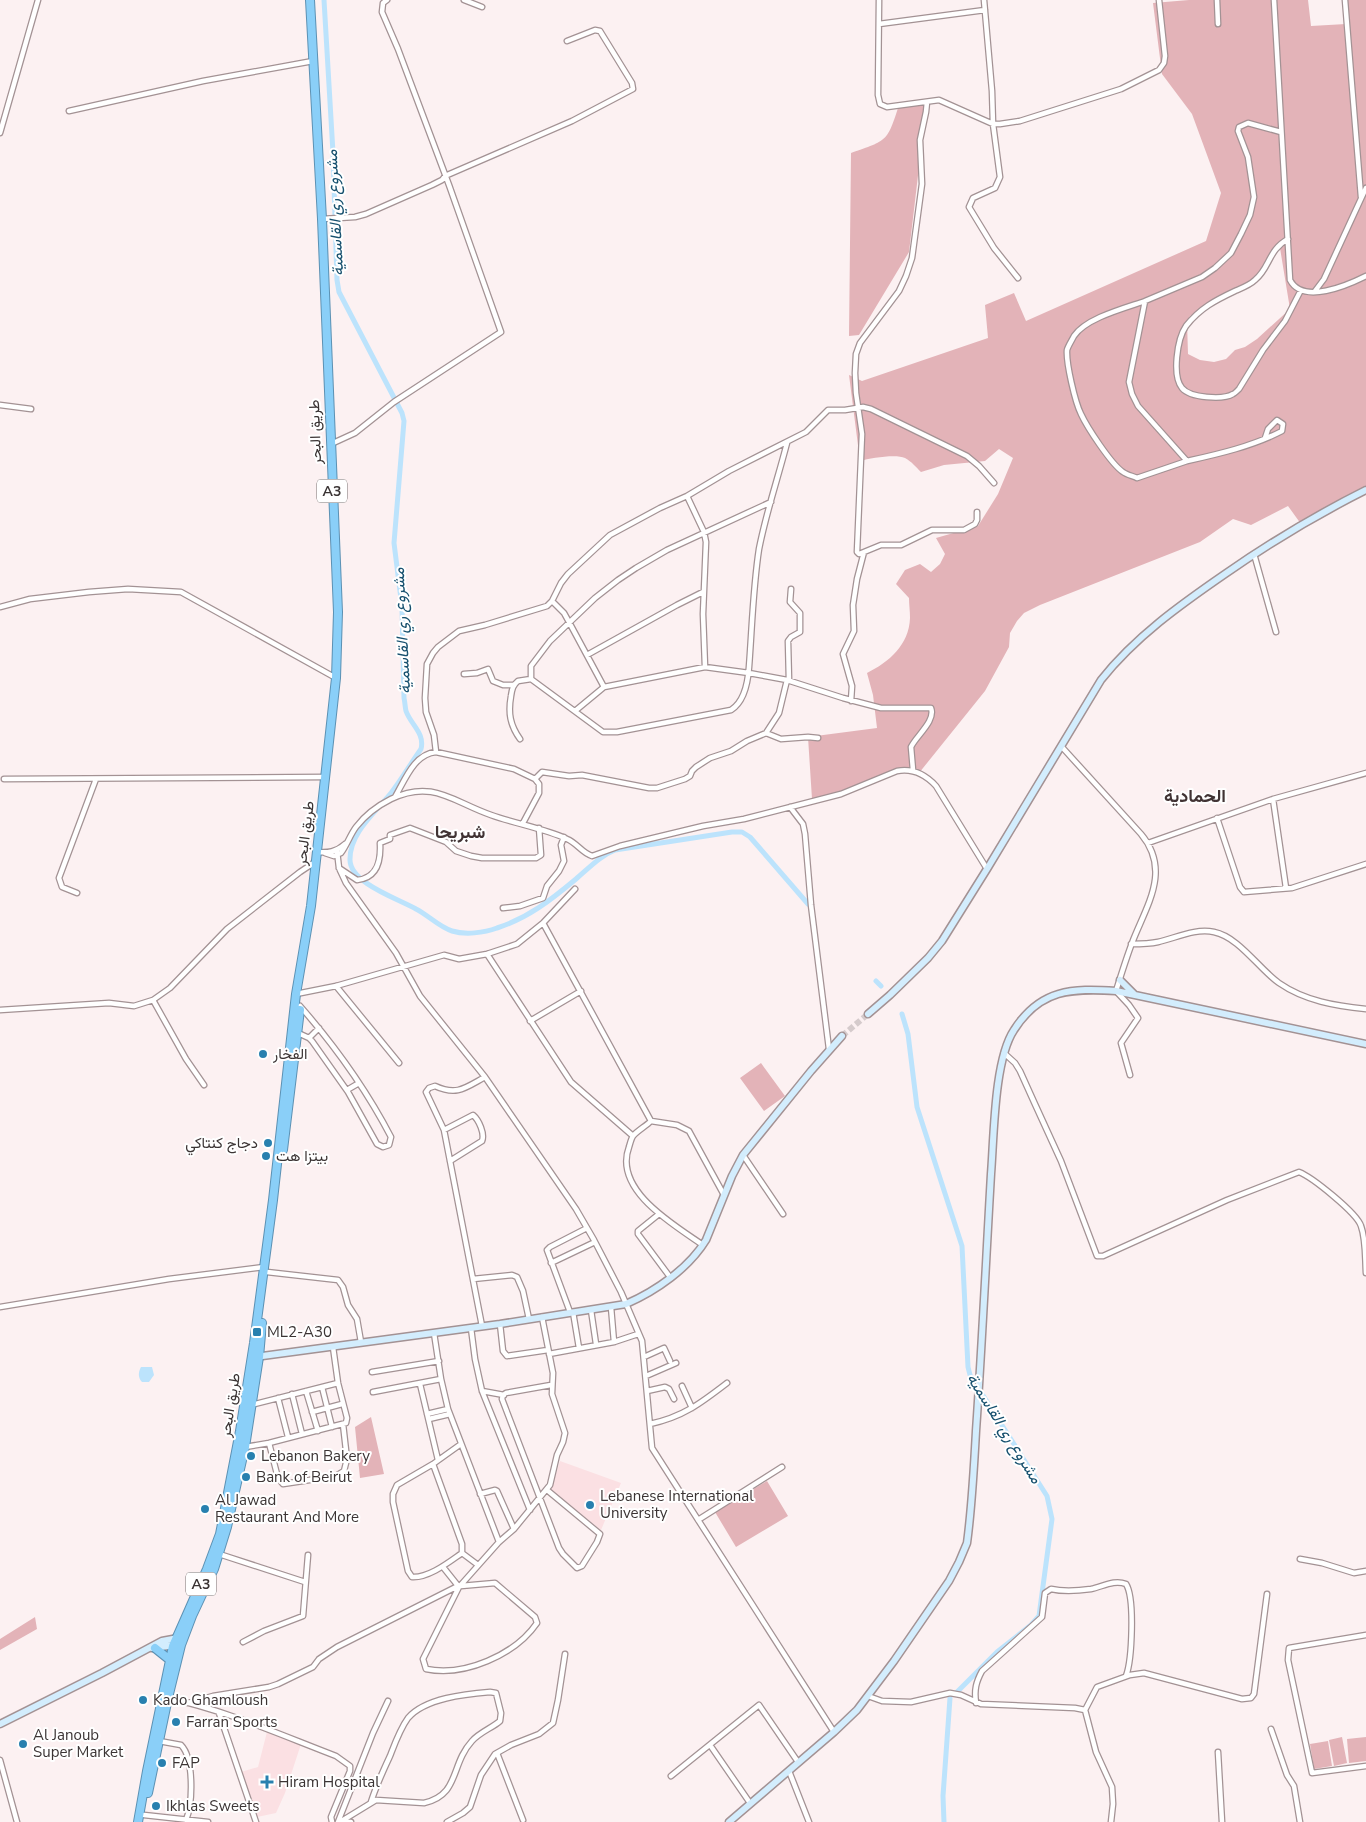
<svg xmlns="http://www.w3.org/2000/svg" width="1366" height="1822" font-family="'Nunito Sans',Vazirmatn,sans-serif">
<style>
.built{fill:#fbe0e3}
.green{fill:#e3b3b8;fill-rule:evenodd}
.water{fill:#bce3fc}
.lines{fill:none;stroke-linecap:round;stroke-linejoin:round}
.canal{stroke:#bce3fc;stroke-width:5}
.secondary-tunnel{stroke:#d5cbcc;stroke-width:6;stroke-dasharray:6 3;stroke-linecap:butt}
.minor-casing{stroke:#a39294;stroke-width:7}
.secondary-casing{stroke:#a39294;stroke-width:9}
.trunk-casing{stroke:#5c91b3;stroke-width:10}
.minor{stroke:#fff;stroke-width:4.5}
.secondary{stroke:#d3edfd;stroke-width:6}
.trunk{stroke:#8acff8;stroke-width:8}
.poi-dot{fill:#2880af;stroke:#fff;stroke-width:2}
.labels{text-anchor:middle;stroke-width:4;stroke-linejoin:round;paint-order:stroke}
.shield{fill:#fff;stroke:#767171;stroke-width:1}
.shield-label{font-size:14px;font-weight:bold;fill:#3b3434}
.street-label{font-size:15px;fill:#3b3434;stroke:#fff}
.poi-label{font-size:15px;fill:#3b3434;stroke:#fff;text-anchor:start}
.water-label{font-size:16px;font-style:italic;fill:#16506e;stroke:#fff}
.quarter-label{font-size:18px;font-weight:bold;fill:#413334;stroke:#fff}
</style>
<rect width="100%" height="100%" fill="#fcf1f2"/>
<path class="built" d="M 560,1461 L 621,1483 L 601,1530 L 551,1490 Z
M 267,1732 L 301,1744 L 285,1793 L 276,1813 L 257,1817 L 241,1772 L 258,1767 Z"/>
<path class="green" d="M 1189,0 L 1308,0 L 1311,26 L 1346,24 L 1344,0 L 1366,0 L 1366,490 L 1301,524 L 1288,506 L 1251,525 L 1233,519 L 1200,542 L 1040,605 L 1024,613 L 1017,621 L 1010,633 L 1009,647 L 985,691 L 919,773 L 905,770 L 861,786 L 812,799 L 808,737 L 877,728 L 873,695 L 867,673 C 889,662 909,645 910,618 C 910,611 909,604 909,598 L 896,584 L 905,570 L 920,564 L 931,572 L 940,564 L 945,554 L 936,538 L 978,526 L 998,494 L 1013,458 L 999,449 L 985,461 L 944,465 L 921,472 C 916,467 912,462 905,458 C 896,454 871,458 860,461 L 849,375 L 862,381 L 988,338 L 985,305 L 1014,293 L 1026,321 L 1206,241 L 1221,193 L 1192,114 L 1162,74 L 1153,3 ZM 1280,248 L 1290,309 L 1257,339 L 1245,347 L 1235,350 L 1226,359 L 1214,362 L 1200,360 L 1188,354 L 1187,322 L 1190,316 L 1203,308 L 1259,277 L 1267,262 Z
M 927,99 L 909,252 L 859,335 L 849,336 L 851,153 C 888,140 887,142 899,105 Z
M 761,1063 L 785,1096 L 764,1111 L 740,1078 Z
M 371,1417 L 384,1474 L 360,1478 L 355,1427 Z
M 767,1481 L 788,1516 L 736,1547 L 715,1512 Z
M 35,1617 L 37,1629 L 0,1650 L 0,1639 Z
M 1342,1737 L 1347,1763 L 1334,1766 L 1329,1740 Z
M 1366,1737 L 1366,1761 L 1349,1763 L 1347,1739 Z
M 1328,1741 L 1332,1766 L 1314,1769 L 1310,1744 Z"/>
<path class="water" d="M 141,1367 L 152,1367 L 154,1375 L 149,1382 L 142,1382 C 138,1378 138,1372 141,1367 Z"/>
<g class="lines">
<path class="canal" d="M 324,0 L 333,153 L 337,280 L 339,292 L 402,413 L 404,421 L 394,543 L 402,607 L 404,698 C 405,702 405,707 406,711 C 411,725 425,733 421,749 C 411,763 402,779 391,793 C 376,812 350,832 350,859 C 349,883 399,899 416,909 C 428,915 439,927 452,931 C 465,935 484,933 497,928 C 528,918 551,900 576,879 C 589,868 600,856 615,850 L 732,832 L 742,832 L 750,837 L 808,904
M 876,981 L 881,986
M 902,1014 L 908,1034 L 917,1107 L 962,1246 L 968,1367 L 970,1375 L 1047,1496 L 1052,1519 L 1039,1616 L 1031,1625 L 997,1652 L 957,1692
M 944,1822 L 943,1796 L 950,1698"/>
<path class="secondary-tunnel" d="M 842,1036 L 868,1014"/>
<g class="minor-casing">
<path id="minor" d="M 464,0 L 482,7
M 879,0 L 878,95 L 880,104 L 887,107 L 939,100 L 993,124 L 1000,124 L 1020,121 L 1121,89 L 1159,70 L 1164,63 L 1165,56 L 1159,0
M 984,0 L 992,91 L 993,124 L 1000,177 L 995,188 L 973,198 L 969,207 L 994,248 L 1018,278
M 1217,0 L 1218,24
M 1274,0 L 1290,280 C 1303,305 1348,285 1366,276
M 1345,0 L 1361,197
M 879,24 L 985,10
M 69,111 L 203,81 L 313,61
M 0,133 L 38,0
M 322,219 L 355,217 L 366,214 L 432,185 L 442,180 L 445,176 L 572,121 L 633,89 L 632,83 L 600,31 L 595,30 L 567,41
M 1288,239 C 1268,250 1270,268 1255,280 C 1250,285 1242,288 1235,291 C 1216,300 1200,308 1186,326 C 1177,339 1172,376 1182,388 C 1190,398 1223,400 1233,394 C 1234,394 1239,389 1239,389 L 1263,350 L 1285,321 L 1301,290
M 1315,291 L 1324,279 L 1366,188
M 1145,301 C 1125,308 1086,318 1074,336 C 1072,340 1068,346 1067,350 C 1066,363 1075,402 1081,414 C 1087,427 1111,464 1123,472 C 1127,475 1133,476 1137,478 L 1187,461
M 0,405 L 31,409
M 1265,438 L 1268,429 L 1277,420 L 1283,424 L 1282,431 C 1253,446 1219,454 1187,461 L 1138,406 L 1132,394 L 1129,382 L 1145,301 L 1202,277 L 1215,268 L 1231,253 L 1241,234 L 1250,215 L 1254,197 L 1248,157 L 1238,131 L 1239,127 L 1248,123 L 1281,132
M 331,444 L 355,433 L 394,402 L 501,332 L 449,185 L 398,49 L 382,12 L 383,3 L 387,0
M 687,496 L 704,532 L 706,542 L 703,614 L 705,667
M 771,502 L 667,550 L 636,568 L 618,580 L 595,598 L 550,641 L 531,666 L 531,679 L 603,732 L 617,732 L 731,710 C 744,702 748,681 749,667 C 752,628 753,588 759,549 C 766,513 778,478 787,443
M 864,552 L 859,554 L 857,552 L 862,434 L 856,393 L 855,373 L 856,354 L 860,343 L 899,291 L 906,276 L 912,258 L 922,184 L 920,140 L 926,112 L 927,102
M 1254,554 L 1276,632
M 552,601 L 564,613 L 569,622 L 604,687
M 0,607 L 30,599 L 89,592 L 128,589 L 181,592 L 336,678
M 587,655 L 677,605 L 703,592
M 464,674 L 477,673 L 488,669 L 493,681 L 503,685 L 513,685
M 789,681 L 788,641 L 791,637 L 800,632 L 800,613 L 790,602 L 791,589
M 851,701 L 852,686 L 843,654 L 854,631 L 853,605 L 857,579 L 864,552 L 881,545 L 901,545 L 932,530 L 964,530 L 975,524 L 977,520 L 977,512
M 575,711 L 604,687 L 705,667 L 749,673 L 787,680 L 843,698 L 881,708 L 931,708 C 936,721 916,736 911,747 L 913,770
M 766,733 L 781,739 L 808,737 L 818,738
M 520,739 C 510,725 508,713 511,696 C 512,689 513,685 518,681 L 531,679
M 1061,746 L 1141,834 C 1172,871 1146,906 1132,943 C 1126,959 1121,975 1116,991 L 1129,1005 L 1138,1018 L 1121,1043 L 1130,1075
M 436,752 L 434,735 L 426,712 L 425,698 L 427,664 L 433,653 L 438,647 L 459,631 L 485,625 L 547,606 L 552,601 L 561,583 L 568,574 L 610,535 L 660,508 L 687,496 L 729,471 L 806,432 L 828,410 L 845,410 L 863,407 L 871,409 L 967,456 L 979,466 L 994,483
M 4,779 L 325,777
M 395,797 C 405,780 414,754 436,752 L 514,769 L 535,779
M 1273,799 L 1286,888
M 790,807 L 803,824 L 805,834 L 811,905 L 829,1049
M 1217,818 L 1240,887 L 1244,892 L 1292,888 L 1366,864
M 523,823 L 539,793 L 539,784 L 535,779 L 542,772 L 569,776 L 582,775 L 649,788 L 657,788 L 685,779 L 690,776 L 692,771 L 696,767 L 710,758 L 731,751 L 747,741 L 766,733 L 779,713 L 787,680
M 1148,843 L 1273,799 L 1366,773
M 337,851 L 339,868 L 346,883 L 396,953 L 420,996 L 485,1077 L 576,1209 L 594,1240 L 621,1292 L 642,1341 L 652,1448 L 834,1732
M 317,852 C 328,853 336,852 345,844
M 325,853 L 334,856 L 341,853 C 347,845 350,835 356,827 C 366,814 377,806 391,799 C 433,779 453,802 491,815 C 516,824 543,828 567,839 C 577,843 582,853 592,856 L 620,846 L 703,826 L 744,819 L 841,794 L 897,771 C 913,768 925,774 936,786 L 987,869
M 339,868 L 357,880 C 378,878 381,860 380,843 L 390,839 L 390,835 L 410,828 L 446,842 L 456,851 L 471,856 L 482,858 L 536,858 L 541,855 L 539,828
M 77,893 L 62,887 L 59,878 L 96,779
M 503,908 L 520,906 L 543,898 L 547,886 L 559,871 L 564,861 L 561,845 L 564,837
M 543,923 L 651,1121
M 1131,944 C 1140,944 1149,944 1158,942 C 1176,938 1195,928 1214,932 C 1239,937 1259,969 1279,983 C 1305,1001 1336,1006 1366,1009
M 487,954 L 571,1082 L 633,1136
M 336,986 L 399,1063
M 296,994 L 336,986 L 444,955 L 459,959 L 487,954 L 517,944 L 543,923 L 575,889
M 153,1000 L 186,1059 L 204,1085
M 0,1010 L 109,1003 L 134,1006 L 153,1000 L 170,988 L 227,929 L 300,872 L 315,862
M 530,1021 L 581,991
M 298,1033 L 309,1038 L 312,1041 L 348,1092 L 377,1144 L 383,1147 L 389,1145 L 391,1137 C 366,1089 335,1046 300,1006
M 309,1038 L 319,1028
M 1004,1053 L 1015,1063 L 1020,1071 L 1034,1102 L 1061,1161 L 1097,1256 L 1103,1256 L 1227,1200 L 1299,1172 C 1312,1177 1357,1213 1361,1226 C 1366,1240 1365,1258 1366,1273
M 347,1090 L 359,1083
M 444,1130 L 473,1115 C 479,1120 485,1134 482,1141 L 450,1161
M 743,1155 L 783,1214
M 659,1214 L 638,1231 L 638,1234 L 670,1277
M 703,1245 C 674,1225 613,1190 629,1147 C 630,1144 631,1139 633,1136 C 637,1131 646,1126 651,1121 L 677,1125 L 689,1131 L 724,1195
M 551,1263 L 595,1242
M 267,1272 L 338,1280 L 343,1287 L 348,1305 L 357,1319 L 361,1342
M 473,1279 L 512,1275 L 517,1277 L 523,1291 L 529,1319
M 0,1307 L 169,1279 L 264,1267
M 611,1307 L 614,1342
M 591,1310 L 596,1344
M 570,1312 L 547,1250 L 550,1247 L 587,1228
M 573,1312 L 579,1348
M 500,1324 L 503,1351 L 507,1356 L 548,1350
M 482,1326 L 444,1130 L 426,1092 L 429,1088 L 435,1086 C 457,1096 465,1088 485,1077
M 471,1328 L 475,1359 L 482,1391 L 530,1510
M 434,1333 L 441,1379 L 448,1409 L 499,1542
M 549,1354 L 614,1342 L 638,1334
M 644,1357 L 664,1348 L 670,1361
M 372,1372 L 439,1361
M 646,1376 L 676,1363
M 420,1384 L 438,1460
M 682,1386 L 692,1408
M 322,1387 L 332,1427
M 306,1391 L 318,1431
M 482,1391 L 504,1395
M 647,1391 L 665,1387 L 669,1389 L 674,1399
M 373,1392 L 441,1379
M 292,1394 L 302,1434
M 278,1398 L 288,1437
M 251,1405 L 338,1383
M 312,1412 L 342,1404
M 427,1414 L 448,1409
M 429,1419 L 450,1414
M 650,1424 C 683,1417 701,1403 727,1383
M 269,1443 L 278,1478 L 283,1484 L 336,1476 L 344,1471 L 347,1459 L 343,1424
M 461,1444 L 433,1464 L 397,1485 L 393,1494 L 393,1502 L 408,1571 L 412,1577 C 429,1578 449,1562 462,1553
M 245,1447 L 269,1443 L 346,1423 L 347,1418 L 338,1383 L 333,1347
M 433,1464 L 462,1544 L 462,1553
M 547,1490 L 600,1534 L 597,1542 L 582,1566 L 577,1568 L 563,1554 L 559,1548 L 502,1399 L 503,1395 L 506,1393 L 551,1385
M 480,1494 L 495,1490 L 497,1491 L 514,1529
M 698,1520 L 782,1467
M 462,1553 L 478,1565
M 219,1554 L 305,1582
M 1300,1559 L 1322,1563 L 1354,1573 L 1366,1571
M 443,1567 L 459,1587
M 461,1586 L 495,1583 L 535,1617 L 537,1623 C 515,1655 464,1677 426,1669 L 423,1659 L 459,1587 L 499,1542 L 514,1529 L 550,1485 L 557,1455 L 563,1442 L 565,1433 L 552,1394 L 553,1373 L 542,1317
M 1366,1635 L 1289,1648 L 1288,1660 L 1312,1773 L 1366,1766
M 243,1642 L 264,1631 L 303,1616 L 308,1555
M 868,1696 L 882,1701 L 911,1702 L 950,1693 L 961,1695 L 981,1704 L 1075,1708 L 1085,1710 L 1096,1752 L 1112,1787 L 1113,1804 L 1111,1822
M 168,1698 C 225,1710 281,1735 336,1756 L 350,1766 L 350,1771 L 331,1817 L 332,1822
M 188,1703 L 213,1696 L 269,1687 L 278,1684 L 313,1667 L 319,1659 L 337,1647 L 458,1586
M 976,1703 C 974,1690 976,1682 982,1671 L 1042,1617 L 1045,1593 L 1051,1589 C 1064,1592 1077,1591 1091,1589 C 1102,1587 1114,1579 1126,1584 C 1135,1598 1132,1660 1126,1676
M 1085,1710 L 1097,1687 L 1130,1675 L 1144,1673 L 1242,1699 L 1251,1698 L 1254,1694 L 1267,1594
M 219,1713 L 256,1822
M 1271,1729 L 1287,1775 L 1294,1786 L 1300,1822
M 159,1741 L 181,1745 C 194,1758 193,1803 186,1820
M 710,1745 L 750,1803
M 1218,1752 L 1222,1822
M 497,1753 L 523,1820
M 0,1760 L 17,1822
M 789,1771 L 809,1822
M 671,1776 L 759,1705 L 798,1762
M 144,1815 L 208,1822
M 342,1821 L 351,1822
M 338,1822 L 373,1733 L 388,1701
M 340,1822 L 376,1800 L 424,1803 C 460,1795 450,1765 472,1741 C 480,1732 492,1728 500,1721 L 501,1713 L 496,1693 L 490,1692 C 466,1694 425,1698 408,1718 C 400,1729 395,1743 390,1756 C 383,1771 376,1786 371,1802
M 447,1822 L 463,1813 L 470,1807 L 481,1775 L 495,1754 L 511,1745 L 539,1734 L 553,1723 L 558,1700 L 565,1654"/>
</g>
<g class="secondary-casing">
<path id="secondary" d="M 1120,980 L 1134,994
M 868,1014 L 890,995 L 928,958 L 942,941 L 987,869 L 1101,680 C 1135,637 1180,605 1225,574 C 1271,542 1316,515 1366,490
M 255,1357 L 500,1324 L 626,1304 C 656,1291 689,1268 706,1240 L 732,1176 L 743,1155 L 811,1071 L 842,1036
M 152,1648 L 177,1645
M 0,1724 L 102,1673 L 162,1641 L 178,1638
M 729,1822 L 834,1732 L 857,1710 L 894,1661 L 949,1581 L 959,1562 L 967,1543 C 972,1506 974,1468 976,1431 C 982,1345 986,1260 991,1174 C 994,1137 994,1060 1014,1030 C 1040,989 1072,988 1116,991 L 1366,1044"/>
</g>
<g class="trunk-casing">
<path id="trunk" d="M 283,1150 L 300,1010
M 155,1648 L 170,1660
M 148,1793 L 168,1698 L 181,1645 L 192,1616 L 214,1569 L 227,1527 L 245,1447 L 259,1357 L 262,1323
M 138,1822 L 147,1771 L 173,1646 L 207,1569 L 220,1534 L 240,1431 L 254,1343 L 273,1200 L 296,994 L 311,906 L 336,678 L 338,612 L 322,219 L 310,0"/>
</g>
<use href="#minor" class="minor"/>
<use href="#secondary" class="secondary"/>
<use href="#trunk" class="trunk"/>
</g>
<g class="poi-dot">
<circle cx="263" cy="1054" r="5"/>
<circle cx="268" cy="1143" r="5"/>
<circle cx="266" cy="1156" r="5"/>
<rect x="252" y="1327" width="10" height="10" rx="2.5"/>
<circle cx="251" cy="1456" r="5"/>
<circle cx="246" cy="1477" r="5"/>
<circle cx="590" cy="1505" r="5"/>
<circle cx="205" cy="1509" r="5"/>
<circle cx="143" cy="1700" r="5"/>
<circle cx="176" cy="1722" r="5"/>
<circle cx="23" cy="1744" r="5"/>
<circle cx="162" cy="1763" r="5"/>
<path d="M264.5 1774.5h5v5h5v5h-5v5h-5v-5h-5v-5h5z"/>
<circle cx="156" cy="1806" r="5"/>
</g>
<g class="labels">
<g class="shield">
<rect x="317" y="479.5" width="30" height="23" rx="4"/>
<rect x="186" y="1572.5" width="30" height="23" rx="4"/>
</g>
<g class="shield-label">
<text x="332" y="496">A3</text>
<text x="201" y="1589">A3</text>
</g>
<g class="street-label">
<text transform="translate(315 432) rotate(-92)" y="5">طريق البحر</text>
<text transform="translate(305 833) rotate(-83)" y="5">طريق البحر</text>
<text transform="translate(230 1405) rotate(-81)" y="5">طريق البحر</text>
</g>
<g class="poi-label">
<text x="273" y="1059">الفخار</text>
<text x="258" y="1148" text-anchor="end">دجاج كنتاكي</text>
<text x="276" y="1161">بيتزا هت</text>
<text x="267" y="1337">ML2-A30</text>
<text x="261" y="1461">Lebanon Bakery</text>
<text x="256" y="1482">Bank of Beirut</text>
<text x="600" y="1501">Lebanese International<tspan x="600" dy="17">University</tspan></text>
<text x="215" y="1505">Al Jawad<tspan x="215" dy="17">Restaurant And More</tspan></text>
<text x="153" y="1705">Kado Ghamloush</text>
<text x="186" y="1727">Farran Sports</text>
<text x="33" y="1740">Al Janoub<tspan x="33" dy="17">Super Market</tspan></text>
<text x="172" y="1768">FAP</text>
<text x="278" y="1787">Hiram Hospital</text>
<text x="166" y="1811">Ikhlas Sweets</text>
</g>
<g class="water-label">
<text transform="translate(334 213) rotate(-93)" y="6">مشروع ري القاسمية</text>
<text transform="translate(401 631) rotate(-93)" y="6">مشروع ري القاسمية</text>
<text transform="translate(1005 1428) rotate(58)" y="6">مشروع ري القاسمية</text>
</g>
<g class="quarter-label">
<text x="1195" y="802">الحمادية</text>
<text x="460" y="838">شبريحا</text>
</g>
</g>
</svg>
